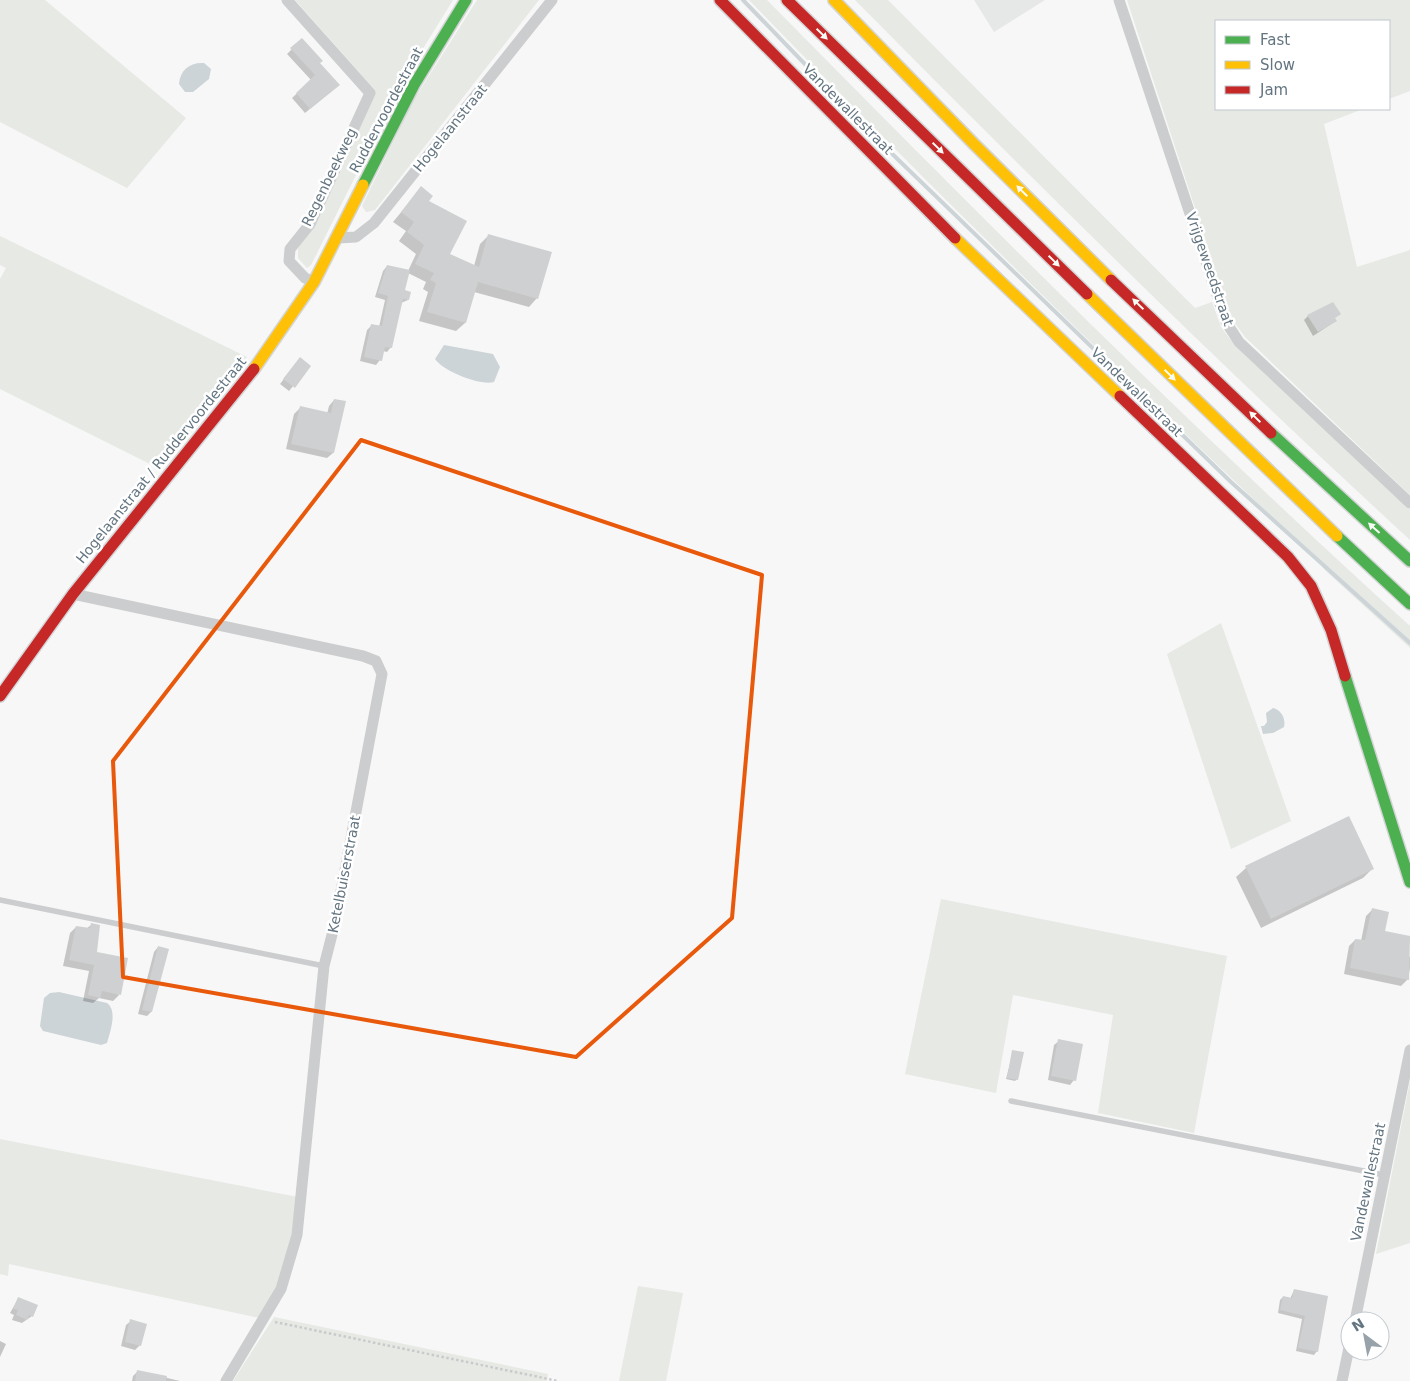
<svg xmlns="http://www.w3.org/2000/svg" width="1410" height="1381" font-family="'DejaVu Sans',sans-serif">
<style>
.built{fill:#e6e7e7}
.green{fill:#e6e9e4}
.water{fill:#ccd4d7}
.shadow{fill:#0003}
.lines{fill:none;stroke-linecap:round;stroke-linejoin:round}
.stream{stroke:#ccd4d7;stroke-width:4}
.building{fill:#ced0d1}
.fast-casing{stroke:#d3d4d5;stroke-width:14}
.slow-casing{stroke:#d3d4d5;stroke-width:14}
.jam-casing{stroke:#d3d4d5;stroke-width:14}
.path{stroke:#c9cacb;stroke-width:2.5;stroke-dasharray:2.5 2.5;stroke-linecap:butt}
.lane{stroke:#cccdce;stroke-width:5.5}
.street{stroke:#cccdce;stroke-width:11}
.fast{stroke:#4caf50;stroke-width:11}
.slow{stroke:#ffc107;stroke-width:11}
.jam{stroke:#c62828;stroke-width:11}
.oneway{fill:#f6fbf6}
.marked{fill:none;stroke:#e8590c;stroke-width:4;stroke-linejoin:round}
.labels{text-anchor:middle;stroke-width:5;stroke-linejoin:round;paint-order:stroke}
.street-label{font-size:14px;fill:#637581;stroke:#fff}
</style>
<rect width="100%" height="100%" fill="#f7f7f7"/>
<path class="built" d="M 974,0 L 1045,0 L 994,32 Z"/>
<path class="green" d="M 0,0 L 45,0 L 186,118 L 127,188 L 0,122 Z
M 295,0 L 453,0 L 403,81 L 311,265 L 307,268 L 298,258 L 298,248 L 308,233 L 374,89 Z
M 477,0 L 539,0 L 375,210 L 366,212 L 362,206 L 413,101 Z
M 749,0 L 767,0 C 977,213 1188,425 1410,626 L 1410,648 L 1327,572 L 1308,551 C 1118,371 931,188 749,0 Z
M 855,0 L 888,0 L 1195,308 L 1212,302 L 1221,327 L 1230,339 L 1410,509 L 1410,540 C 1220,365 1037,184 855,0 Z
M 1127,0 L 1410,0 L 1410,91 L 1389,99 L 1389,21 L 1216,21 L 1216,109 L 1363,109 L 1324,124 L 1357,267 L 1410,250 L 1410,495 L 1245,337 L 1231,318 Z
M 0,236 L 247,357 L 170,456 L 160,465 L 152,465 L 0,389 L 0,279 L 6,268 L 0,265 Z
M 1221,623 L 1291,821 L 1231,849 L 1167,654 Z
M 941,899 L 1227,956 L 1194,1133 L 1098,1113 L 1113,1015 L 1013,995 L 996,1093 L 905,1074 Z
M 1410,1081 L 1410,1243 L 1376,1254 Z
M 0,1139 L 298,1197 L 286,1268 L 260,1318 L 9,1264 L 8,1276 L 0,1274 Z
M 638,1286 L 683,1293 L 666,1381 L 619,1381 Z
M 274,1317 L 548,1374 L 547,1381 L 233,1381 Z"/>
<path class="water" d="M 204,63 L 211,69 L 209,79 L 193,92 L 185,92 L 179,84 C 180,70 190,62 204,63 Z
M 444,345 L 493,354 L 500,367 L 494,382 C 480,386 443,371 435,359 Z
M 1273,708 C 1281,710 1286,718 1284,727 L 1273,733 L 1263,734 L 1261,726 L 1264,726 L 1267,722 L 1266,713 Z
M 59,992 L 107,1003 C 118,1011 110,1032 107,1043 L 101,1045 L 43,1031 L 40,1026 L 44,998 L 50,993 Z"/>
<path class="shadow" d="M 302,39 L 334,89 L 305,113 L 292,98 L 311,80 L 287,54 Z
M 421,188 L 449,255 L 474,266 L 480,244 L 489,235 L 537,298 L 529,307 L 474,292 L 465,323 L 456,331 L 419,321 L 428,292 L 423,289 L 426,282 L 408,273 L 404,291 L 408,300 L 401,303 L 391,347 L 387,352 L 383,351 L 380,360 L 376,365 L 360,361 L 367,330 L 372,325 L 379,327 L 385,300 L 375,297 L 383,271 L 387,266 L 408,271 L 416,254 L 399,241 L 406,231 L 393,222 Z
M 1308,316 L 1334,319 L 1336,321 L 1313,336 L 1304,320 Z
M 296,363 L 310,366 L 289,391 L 280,384 Z
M 334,400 L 333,453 L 327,458 L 286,449 L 294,414 L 300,408 L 327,414 L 329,406 Z
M 1348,817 L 1373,868 L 1363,878 L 1261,928 L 1236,877 L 1246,868 Z
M 1372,910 L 1384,932 L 1410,937 L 1407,956 L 1410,957 L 1410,968 L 1408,979 L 1401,986 L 1344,974 L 1349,946 L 1355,940 L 1361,941 L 1366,916 Z
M 91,925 L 96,953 L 119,995 L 113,1001 L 99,998 L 93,1003 L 83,1001 L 89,971 L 63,966 L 70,933 L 76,927 L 86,929 Z
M 158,947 L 151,1012 L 147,1016 L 138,1014 L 154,952 Z
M 1059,1041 L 1074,1080 L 1070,1085 L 1048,1080 L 1054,1045 Z
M 1013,1052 L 1017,1079 L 1015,1081 L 1006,1079 Z
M 1294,1290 L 1326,1297 L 1317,1351 L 1314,1355 L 1296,1351 L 1302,1319 L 1278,1313 L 1280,1300 L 1283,1297 L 1290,1299 Z
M 18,1299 L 32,1316 L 22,1323 L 12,1320 L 14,1315 L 10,1313 Z
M 131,1321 L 140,1345 L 135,1350 L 121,1346 L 126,1325 Z
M 0,1341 L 6,1344 L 0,1357 Z
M 138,1371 L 180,1381 L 132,1381 L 133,1376 Z"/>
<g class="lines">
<path class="stream" d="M 743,0 L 883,145 L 1231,482 L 1410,643"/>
</g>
<path class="building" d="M 302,38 L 323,61 L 320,63 L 340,85 L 310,109 L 296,93 L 315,75 L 290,48 Z
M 421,186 L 433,196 L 429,201 L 467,221 L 450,254 L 479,267 L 488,234 L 552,252 L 538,299 L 478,282 L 466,323 L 427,312 L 436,283 L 430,280 L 434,273 L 415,264 L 424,245 L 407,232 L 414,222 L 401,212 Z
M 387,265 L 410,270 L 405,290 L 411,292 L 409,300 L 403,299 L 392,348 L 385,347 L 382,361 L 364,357 L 371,324 L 382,326 L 388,296 L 378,293 Z
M 1333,302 L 1341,314 L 1335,318 L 1337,321 L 1318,332 L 1307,315 Z
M 300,357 L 311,366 L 295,388 L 283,379 Z
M 334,399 L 346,401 L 334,453 L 291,444 L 300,406 L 331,413 Z
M 1349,816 L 1374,869 L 1271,919 L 1245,866 Z
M 1372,908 L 1389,912 L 1385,931 L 1410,936 L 1409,980 L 1350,968 L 1355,939 L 1365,940 Z
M 91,923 L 100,925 L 97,952 L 128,958 L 121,995 L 102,991 L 100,998 L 88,995 L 94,965 L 69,960 L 76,926 L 90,928 Z
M 158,946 L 169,949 L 152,1012 L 142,1010 Z
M 1058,1039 L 1083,1044 L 1076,1081 L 1051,1076 Z
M 1012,1050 L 1024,1052 L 1018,1080 L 1007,1078 Z
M 1294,1289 L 1328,1296 L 1318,1352 L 1298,1348 L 1305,1316 L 1280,1310 L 1283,1296 L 1292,1298 Z
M 18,1297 L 38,1305 L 33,1317 L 29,1315 L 27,1320 L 16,1315 L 18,1310 L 13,1309 Z
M 130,1319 L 147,1324 L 141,1346 L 125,1342 Z
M 137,1370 L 167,1376 L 166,1381 L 135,1381 Z"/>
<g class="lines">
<g class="fast-casing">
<path id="fast" d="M 363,185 L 414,85 L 466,0
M 1271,433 L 1410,561
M 1337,536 L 1410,604
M 1345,676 L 1410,882"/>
</g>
<g class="slow-casing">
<path id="slow" d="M 834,0 L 974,144 L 1111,280
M 955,238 L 1120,396
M 1087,294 L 1337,536
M 254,369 L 314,282 L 363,185"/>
</g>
<g class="jam-casing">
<path id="jam" d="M 720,0 L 955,238
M 787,0 L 1087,294
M 1111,280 L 1271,433
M 1120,396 L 1288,557 L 1311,586 L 1331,630 L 1345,676
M 0,696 L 73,594 L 254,369"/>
</g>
<path class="path" d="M 275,1322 L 558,1381"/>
<path class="lane" d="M 0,900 L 324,966
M 1011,1101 L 1384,1175"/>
<path class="street" d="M 287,0 L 370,93 L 310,224 L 290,249 L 289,261 L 305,278 L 314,282
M 1119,0 L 1226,322 L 1239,342 L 1410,503
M 338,238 L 356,237 L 374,223 L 552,0
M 73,594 L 363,656 L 376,661 L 382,674 L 335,923 L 324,966 L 297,1235 L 281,1289 L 226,1381
M 1355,1321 L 1410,1050
M 1342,1381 L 1350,1343"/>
<use href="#fast" class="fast"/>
<use href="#slow" class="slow"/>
<use href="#jam" class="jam"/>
</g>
<defs><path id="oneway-solid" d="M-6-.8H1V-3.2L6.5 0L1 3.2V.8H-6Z" transform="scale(1.25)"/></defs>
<g class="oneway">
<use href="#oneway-solid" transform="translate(822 34) rotate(44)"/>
<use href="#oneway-solid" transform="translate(938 148) rotate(44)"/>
<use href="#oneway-solid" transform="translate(1022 191) rotate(-135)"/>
<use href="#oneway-solid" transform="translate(1054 261) rotate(44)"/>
<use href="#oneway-solid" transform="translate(1138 304) rotate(-136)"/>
<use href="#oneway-solid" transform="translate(1170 375) rotate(44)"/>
<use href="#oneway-solid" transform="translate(1255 417) rotate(-136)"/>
<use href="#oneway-solid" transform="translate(1374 528) rotate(-138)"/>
</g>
<path class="marked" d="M 361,440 L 762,575 L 732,918 L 576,1057 L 123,977 L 113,761 Z"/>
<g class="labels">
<g class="street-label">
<text transform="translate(848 109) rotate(45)" y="5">Vandewallestraat</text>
<text transform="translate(386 110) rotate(-62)" y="5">Ruddervoordestraat</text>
<text transform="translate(450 128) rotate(-51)" y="5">Hogelaanstraat</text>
<text transform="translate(329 177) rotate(-64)" y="5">Regenbeekweg</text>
<text transform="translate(1210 269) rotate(71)" y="5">Vrijgeweedstraat</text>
<text transform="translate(1137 392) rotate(44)" y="5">Vandewallestraat</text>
<text transform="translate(161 460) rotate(-51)" y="5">Hogelaanstraat / Ruddervoordestraat</text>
<text transform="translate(344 874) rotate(-79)" y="5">Ketelbuiserstraat</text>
<text transform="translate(1368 1182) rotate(-78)" y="5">Vandewallestraat</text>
</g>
</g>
<rect x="1215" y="20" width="175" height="90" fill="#ffffff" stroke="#c1c8cd"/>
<rect x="1225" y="36" width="25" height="8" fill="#4caf50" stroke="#c1c8cd"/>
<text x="1260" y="45" font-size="15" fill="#637581">Fast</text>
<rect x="1225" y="61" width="25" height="8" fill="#ffc107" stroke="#c1c8cd"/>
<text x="1260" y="70" font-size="15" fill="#637581">Slow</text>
<rect x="1225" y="86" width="25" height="8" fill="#c62828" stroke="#c1c8cd"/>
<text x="1260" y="95" font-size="15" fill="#637581">Jam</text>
<g transform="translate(1365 1336) rotate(328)"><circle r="24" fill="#ffffff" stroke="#c1c8cd"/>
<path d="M0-4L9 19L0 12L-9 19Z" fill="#97a2aa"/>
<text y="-8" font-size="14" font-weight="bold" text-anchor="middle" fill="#637581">N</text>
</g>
</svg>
